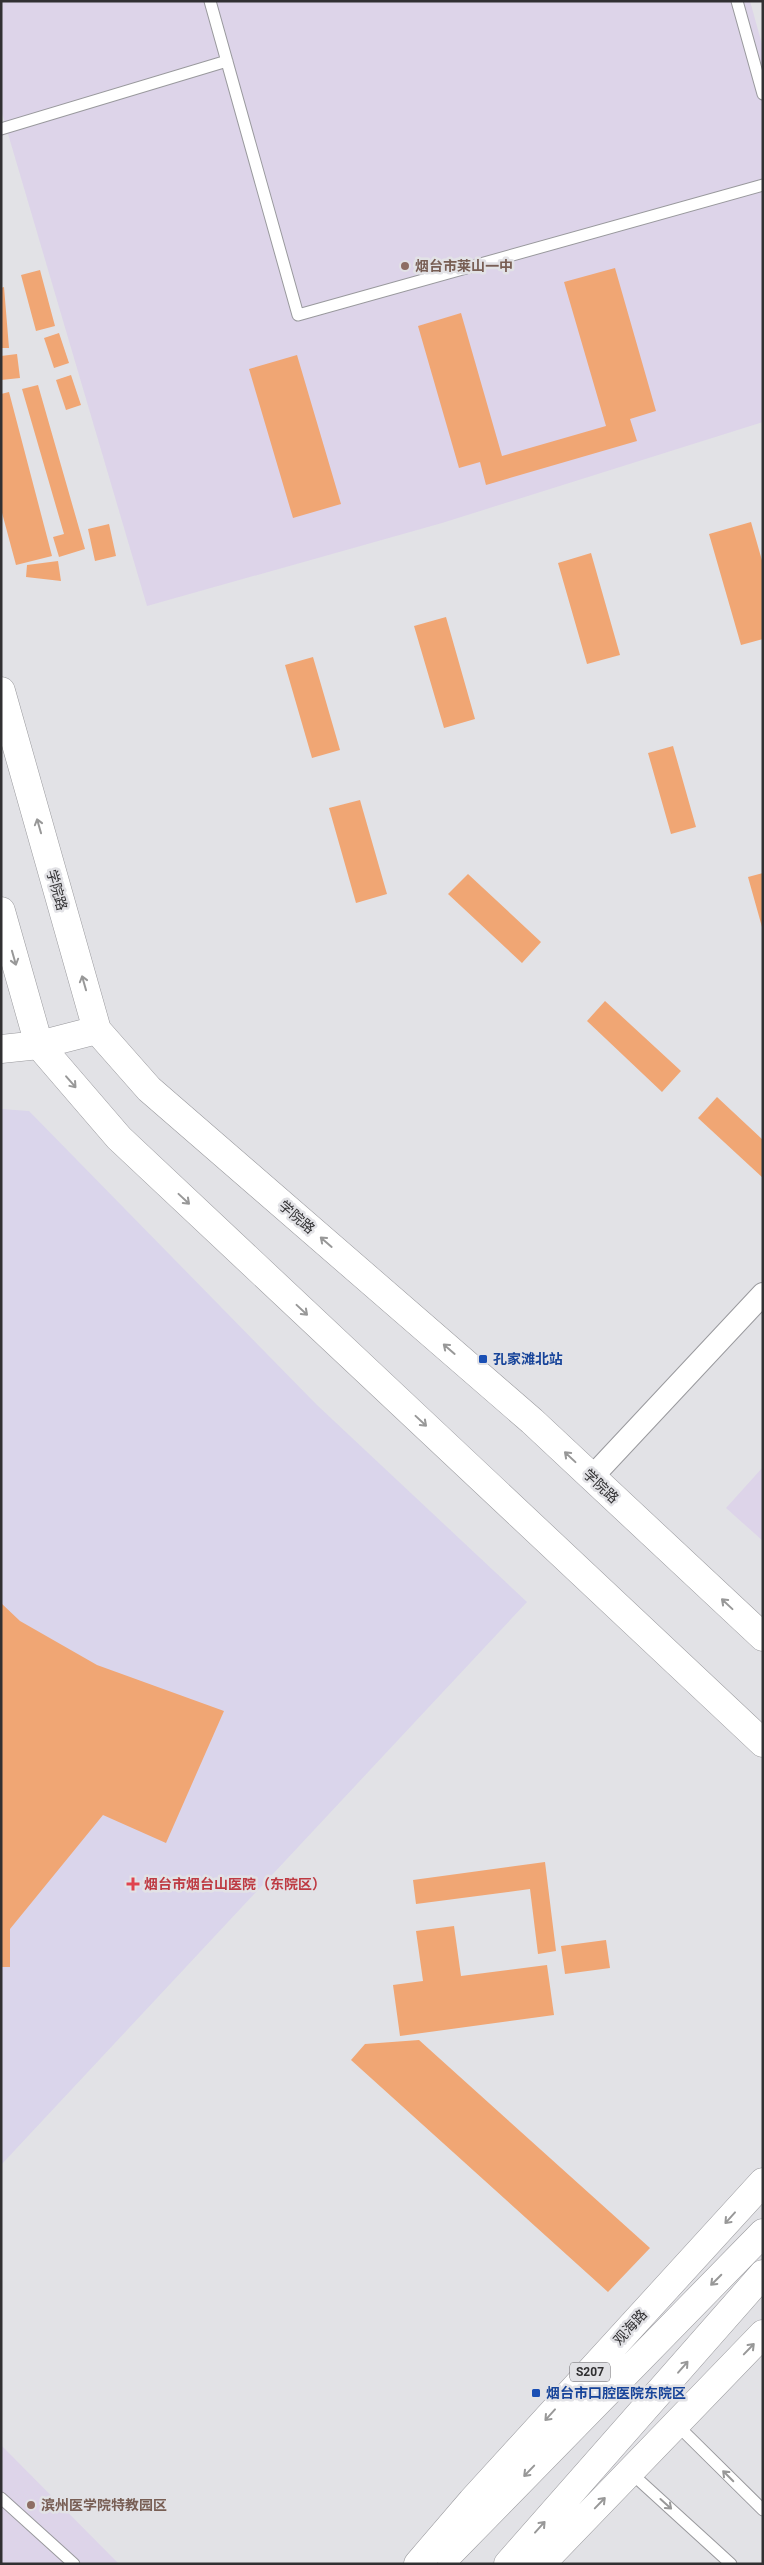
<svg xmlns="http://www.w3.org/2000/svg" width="764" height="2565" font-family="Roboto,'Noto Sans SC',sans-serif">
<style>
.education{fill:#ddd4e9}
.medical{fill:#dad5eb}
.building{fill:#f0a674}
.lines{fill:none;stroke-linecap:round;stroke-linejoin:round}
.service-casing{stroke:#99999d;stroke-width:13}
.minor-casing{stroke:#99999d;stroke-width:24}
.tertiary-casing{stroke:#99999d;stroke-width:29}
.secondary-casing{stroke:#99999d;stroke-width:29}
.primary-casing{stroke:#99999d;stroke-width:29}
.service{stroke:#fff;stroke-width:11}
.minor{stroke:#fff;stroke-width:22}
.tertiary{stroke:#fff;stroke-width:28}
.secondary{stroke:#fff;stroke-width:28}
.primary{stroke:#fff;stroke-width:28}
.oneway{stroke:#989898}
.education-dot{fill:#8d6e63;stroke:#e2e2e6;stroke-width:2}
.transit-dot{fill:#1a4fb4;stroke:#e2e2e6;stroke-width:2}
.health-dot{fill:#e0444e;stroke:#e2e2e6;stroke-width:2}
.labels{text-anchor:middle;stroke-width:5;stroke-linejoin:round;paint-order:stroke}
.shield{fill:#e2e2e6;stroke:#666568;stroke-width:1}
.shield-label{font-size:12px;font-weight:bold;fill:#313032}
.education-label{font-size:14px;font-weight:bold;fill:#785e54;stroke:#e2e2e6;text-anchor:start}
.street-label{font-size:14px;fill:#313032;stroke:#e2e2e6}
.transit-label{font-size:14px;font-weight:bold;fill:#164399;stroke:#e2e2e6;text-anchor:start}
.health-label{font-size:14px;font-weight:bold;fill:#be3a42;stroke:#e2e2e6;text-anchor:start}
</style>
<rect width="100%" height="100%" fill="#e2e2e6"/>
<path class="education" d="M 1,1 L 750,1 L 763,48 L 763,422 L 442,523 L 147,606 L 1,110 Z
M 763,1467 L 763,1541 L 726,1508 Z
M 1,2445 L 119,2564 L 1,2564 Z"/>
<path class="medical" d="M 1,1109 L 29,1111 L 317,1405 L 527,1602 L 1,2165 Z"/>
<path class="building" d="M 615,268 L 656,411 L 630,419 L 637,441 L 486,485 L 480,462 L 459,468 L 418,326 L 461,313 L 502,456 L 606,426 L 564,282 Z
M 40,270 L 55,326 L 36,331 L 21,275 Z
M 4,287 L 9,348 L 1,348 L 1,288 Z
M 59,333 L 69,363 L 54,368 L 44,338 Z
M 17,354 L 20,378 L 1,380 L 1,356 Z
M 297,355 L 341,504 L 293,518 L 249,369 Z
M 71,375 L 81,405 L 66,410 L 56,380 Z
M 38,385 L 85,549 L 59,557 L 53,537 L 64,534 L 22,389 Z
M 9,392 L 52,556 L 16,565 L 1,509 L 1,394 Z
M 751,522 L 763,564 L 763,639 L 741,645 L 709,534 Z
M 109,524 L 116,556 L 95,561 L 88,529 Z
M 591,553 L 620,655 L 587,664 L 558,563 Z
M 58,561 L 61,581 L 26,577 L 27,565 Z
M 446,617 L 475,719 L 444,728 L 414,626 Z
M 313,657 L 340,750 L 312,758 L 285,665 Z
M 673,746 L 696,827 L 671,834 L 648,753 Z
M 360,800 L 387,894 L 356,903 L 329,808 Z
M 763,873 L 763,927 L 762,927 L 748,877 Z
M 468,874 L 541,942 L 522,963 L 448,894 Z
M 605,1001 L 681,1071 L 662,1092 L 587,1021 Z
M 717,1097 L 763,1140 L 763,1178 L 698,1118 Z
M 1,1603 L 20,1621 L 97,1665 L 224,1711 L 166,1843 L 103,1815 L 10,1929 L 10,1967 L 1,1967 Z
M 545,1862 L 556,1951 L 538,1954 L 530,1889 L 416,1904 L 413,1880 Z
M 454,1926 L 461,1976 L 547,1965 L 554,2015 L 400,2036 L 393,1985 L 423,1981 L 416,1931 Z
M 606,1940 L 610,1968 L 565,1974 L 561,1946 Z
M 419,2040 L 650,2248 L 608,2292 L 351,2060 L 365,2044 Z"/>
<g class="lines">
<g class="service-casing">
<path id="service" d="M 210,1 L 298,315 L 763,185
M 737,1 L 763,94
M 1,129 L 227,61
M 676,2424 L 763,2510
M 630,2472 L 731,2564
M 1,2498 L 74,2564"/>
</g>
<g class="minor-casing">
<path id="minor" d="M 592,1477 L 763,1294"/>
</g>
<g class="tertiary-casing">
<path id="tertiary" d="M 1,1049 L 39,1045 L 97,1030"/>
</g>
<g class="secondary-casing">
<path id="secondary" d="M 1,691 L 97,1030 L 149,1089 L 532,1421 L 763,1637
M 1,911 L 39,1045 L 119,1138 L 763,1743"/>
</g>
<g class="primary-casing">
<path id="primary" d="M 449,2554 L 763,2233
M 418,2564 L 472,2501 L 763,2182
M 508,2564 L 763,2274
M 541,2564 L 763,2334"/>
</g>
<use href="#service" class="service"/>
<use href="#minor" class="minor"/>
<use href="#tertiary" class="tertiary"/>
<use href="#secondary" class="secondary"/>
<use href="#primary" class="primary"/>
</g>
<defs><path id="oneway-shaft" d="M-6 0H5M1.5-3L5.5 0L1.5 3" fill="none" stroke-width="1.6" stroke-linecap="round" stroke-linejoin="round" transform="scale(1.25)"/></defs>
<g class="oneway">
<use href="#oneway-shaft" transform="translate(39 826) rotate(-106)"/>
<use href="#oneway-shaft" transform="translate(14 958) rotate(74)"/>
<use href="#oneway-shaft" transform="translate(84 983) rotate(-106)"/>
<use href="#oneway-shaft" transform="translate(71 1082) rotate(49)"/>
<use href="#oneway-shaft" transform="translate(184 1199) rotate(43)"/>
<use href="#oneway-shaft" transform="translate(326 1242) rotate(-139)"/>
<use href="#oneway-shaft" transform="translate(302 1310) rotate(43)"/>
<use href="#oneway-shaft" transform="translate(449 1349) rotate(-139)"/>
<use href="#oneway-shaft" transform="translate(421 1421) rotate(43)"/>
<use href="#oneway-shaft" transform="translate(570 1457) rotate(-137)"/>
<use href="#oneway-shaft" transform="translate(727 1604) rotate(-137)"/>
<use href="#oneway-shaft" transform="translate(730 2218) rotate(132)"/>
<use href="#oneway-shaft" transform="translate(716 2280) rotate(135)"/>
<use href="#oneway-shaft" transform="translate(749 2349) rotate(-46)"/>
<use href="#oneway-shaft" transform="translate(683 2367) rotate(-49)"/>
<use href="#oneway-shaft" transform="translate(550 2415) rotate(132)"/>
<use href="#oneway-shaft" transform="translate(529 2471) rotate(134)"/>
<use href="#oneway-shaft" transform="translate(728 2476) rotate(-135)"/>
<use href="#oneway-shaft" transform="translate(600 2503) rotate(-46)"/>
<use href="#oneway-shaft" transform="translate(666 2504) rotate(42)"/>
<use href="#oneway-shaft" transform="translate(540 2527) rotate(-48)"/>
</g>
<g class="education-dot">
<circle cx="405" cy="266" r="5"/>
<circle cx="31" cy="2505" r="5"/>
</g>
<g class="transit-dot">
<rect x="478" y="1354" width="10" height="10" rx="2.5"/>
<rect x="531" y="2388" width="10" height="10" rx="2.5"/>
</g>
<path class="health-dot" d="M130.5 1876.5h5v5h5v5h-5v5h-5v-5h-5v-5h5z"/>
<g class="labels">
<rect class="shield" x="570" y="2362.5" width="40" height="19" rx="4"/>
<g class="shield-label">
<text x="590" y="2376">S207</text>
</g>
<g class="education-label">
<text x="415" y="271">烟台市莱山一中</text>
<text x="41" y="2510">滨州医学院特教园区</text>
</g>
<g class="street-label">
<text transform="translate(57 890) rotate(74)" y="5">学院路</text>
<text transform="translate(297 1217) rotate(41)" y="5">学院路</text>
<text transform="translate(601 1486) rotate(43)" y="5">学院路</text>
<text transform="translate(630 2327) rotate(-48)" y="5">观海路</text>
</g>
<g class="transit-label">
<text x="493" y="1364">孔家滩北站</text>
<text x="546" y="2398">烟台市口腔医院东院区</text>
</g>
<g class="health-label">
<text x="144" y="1889">烟台市烟台山医院（东院区）</text>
</g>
</g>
<rect width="764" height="2565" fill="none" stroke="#313032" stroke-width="5"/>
</svg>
